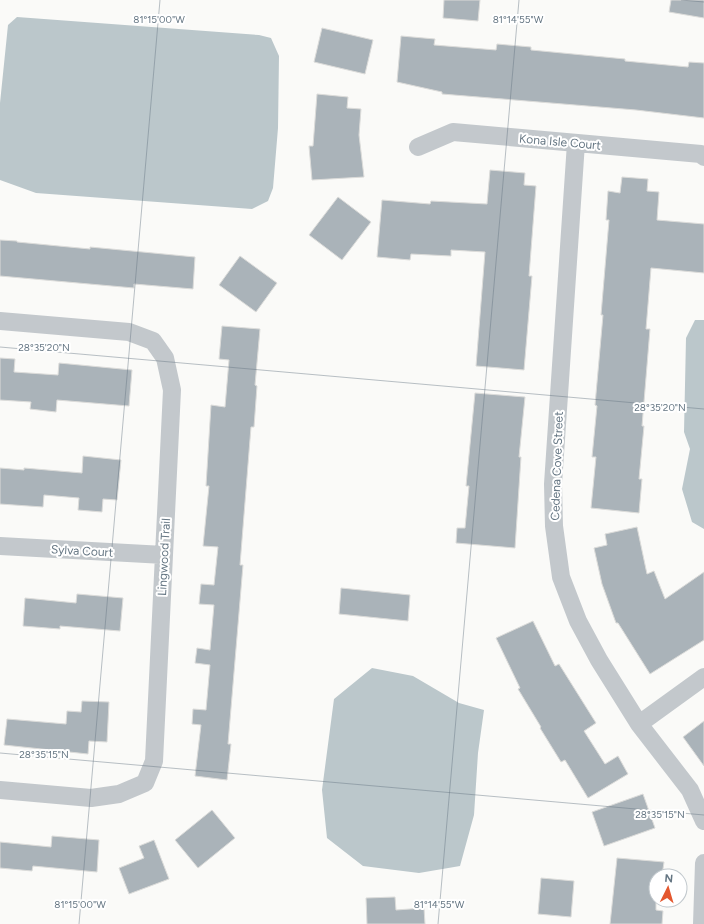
<svg xmlns="http://www.w3.org/2000/svg" width="704" height="924" font-family="Figtree,sans-serif">
<style>
.water{fill:#bbc7cb}
.building{fill:#aab3b9;stroke:#dcdcda}
.lines{fill:none;stroke-linecap:round;stroke-linejoin:round}
.minor{stroke:#c3c8cc;stroke-width:18}
.ticks{fill:none;stroke:#657683;stroke-width:1;stroke-opacity:0.45}
.labels{text-anchor:middle;stroke-width:4;stroke-linejoin:round;paint-order:stroke}
.street-label{font-size:12px;fill:#657683;stroke:#fff}
.ticks-label{font-size:10px;text-anchor:middle;fill:#657683;stroke:#fff;stroke-width:4;stroke-linejoin:round;paint-order:stroke}
</style>
<rect width="100%" height="100%" fill="#fafaf8"/>
<path class="water" d="M 17,17 L 259,35 L 271,38 L 279,56 L 278,128 L 273,188 L 268,201 L 252,209 L 36,193 L 0,180 L 0,103 L 8,25 Z
M 695,320 L 704,320 L 704,529 L 692,522 L 682,489 L 690,449 L 684,432 L 686,338 Z
M 372,668 L 413,676 L 459,703 L 484,710 L 478,753 L 474,815 L 460,866 L 419,873 L 363,866 L 327,838 L 322,790 L 334,699 Z"/>
<path class="building" d="M 444,0 L 480,0 L 478,21 L 443,18 Z
M 671,0 L 704,0 L 704,18 L 669,12 Z
M 322,28 L 373,40 L 365,74 L 314,62 Z
M 401,36 L 435,39 L 434,45 L 496,50 L 497,44 L 531,47 L 531,50 L 625,59 L 625,61 L 688,67 L 689,62 L 704,63 L 704,118 L 636,110 L 442,94 L 442,92 L 397,82 Z
M 317,94 L 348,97 L 347,108 L 361,109 L 359,135 L 364,177 L 312,180 L 309,146 L 313,146 Z
M 490,170 L 525,173 L 524,185 L 536,186 L 529,276 L 532,276 L 524,370 L 476,366 L 485,252 L 451,250 L 451,256 L 411,254 L 410,260 L 377,257 L 382,200 L 430,204 L 431,201 L 487,204 Z
M 622,177 L 648,179 L 647,191 L 659,192 L 657,220 L 704,224 L 704,273 L 651,268 L 646,329 L 650,329 L 642,426 L 644,426 L 639,479 L 642,479 L 639,513 L 591,508 L 596,457 L 592,457 L 597,406 L 595,405 L 603,315 L 601,315 L 609,220 L 606,220 L 608,191 L 620,193 Z
M 338,197 L 371,222 L 342,260 L 309,235 Z
M 0,240 L 17,241 L 17,242 L 90,249 L 90,247 L 195,257 L 193,289 L 134,284 L 134,288 L 0,276 Z
M 240,256 L 277,283 L 256,312 L 219,285 Z
M 222,326 L 260,329 L 255,385 L 257,386 L 254,427 L 251,427 L 240,565 L 243,565 L 228,744 L 231,744 L 227,780 L 195,776 L 201,725 L 192,724 L 193,709 L 206,710 L 210,665 L 195,663 L 197,648 L 210,650 L 214,605 L 199,604 L 201,584 L 214,585 L 218,547 L 203,546 L 209,486 L 206,486 L 211,405 L 225,407 L 229,360 L 219,359 Z
M 0,358 L 15,359 L 14,372 L 58,375 L 59,363 L 132,370 L 129,406 L 57,400 L 56,412 L 30,409 L 31,402 L 0,400 Z
M 475,393 L 525,397 L 519,457 L 521,457 L 515,548 L 456,543 L 457,528 L 465,528 L 469,486 L 466,486 Z
M 83,456 L 121,460 L 117,500 L 103,499 L 102,512 L 78,510 L 79,498 L 44,495 L 43,507 L 0,504 L 0,468 L 24,470 L 24,468 L 82,473 Z
M 637,527 L 647,574 L 654,571 L 665,599 L 704,572 L 704,640 L 650,674 L 618,623 L 616,623 L 602,584 L 594,548 L 607,545 L 605,534 Z
M 341,588 L 410,595 L 408,621 L 339,614 Z
M 77,594 L 123,598 L 120,631 L 60,626 L 60,629 L 23,626 L 25,598 L 76,603 Z
M 533,621 L 555,666 L 559,664 L 596,723 L 584,731 L 605,764 L 618,756 L 628,774 L 588,798 L 565,760 L 561,762 L 540,728 L 541,727 L 518,689 L 520,688 L 496,638 Z
M 82,701 L 109,702 L 107,742 L 89,741 L 88,754 L 4,745 L 7,719 L 66,724 L 67,711 L 81,712 Z
M 704,721 L 704,766 L 683,737 Z
M 643,794 L 655,828 L 604,846 L 592,812 Z
M 212,810 L 235,838 L 198,868 L 175,840 Z
M 52,836 L 99,840 L 97,872 L 33,866 L 32,871 L 0,868 L 0,842 L 51,847 Z
M 154,840 L 169,879 L 129,894 L 119,868 L 144,858 L 139,846 Z
M 617,858 L 664,862 L 662,876 L 656,876 L 656,910 L 663,911 L 662,924 L 610,924 Z
M 541,878 L 574,881 L 571,917 L 538,914 Z
M 395,897 L 396,910 L 424,908 L 425,924 L 367,924 L 366,898 Z"/>
<g class="lines">
<path class="minor" d="M 576,143 L 553,484 L 554,526 L 561,577 L 578,621 L 599,660 L 639,724 L 690,790 L 704,821
M 418,147 L 453,132 L 701,154 L 704,157
M 0,321 L 129,332 L 153,341 L 165,358 L 172,390 L 154,761 L 145,783 L 119,794 L 91,798 L 0,790
M 0,546 L 164,555
M 639,724 L 704,677
M 702,924 L 704,863"/>
</g>
<path class="ticks" d="M 681,0 L 704,2M 0,347 L 704,409M 0,753 L 704,815M 79,924 L 160,0M 438,924 L 519,0"/>
<g class="labels">
<g class="street-label">
<text transform="translate(560 142) rotate(5)" y="4">Kona Isle Court</text>
<text transform="translate(557 466) rotate(-88)" y="4">Cedena Cove Street</text>
<text transform="translate(82 551) rotate(3)" y="4">Sylva Court</text>
<text transform="translate(164 557) rotate(-87)" y="4">Lingwood Trail</text>
</g>
</g>
<g class="ticks-label">
<text x="159" y="23">81°15'00"W</text>
<text x="518" y="23">81°14'55"W</text>
<text x="44" y="351">28°35'20"N</text>
<text x="660" y="411">28°35'20"N</text>
<text x="44" y="758">28°35'15"N</text>
<text x="660" y="818">28°35'15"N</text>
<text x="80" y="908">81°15'00"W</text>
<text x="439" y="908">81°14'55"W</text>
</g>
<g transform="translate(668 888) rotate(5)"><circle r="19" fill="#ffffff" stroke="#c1c8cd"/>
<path d="M0-3L7 15L0 10L-7 15Z" fill="#e4572e"/>
<text y="-6" font-size="11" font-weight="bold" text-anchor="middle" fill="#657683">N</text>
</g>
</svg>
